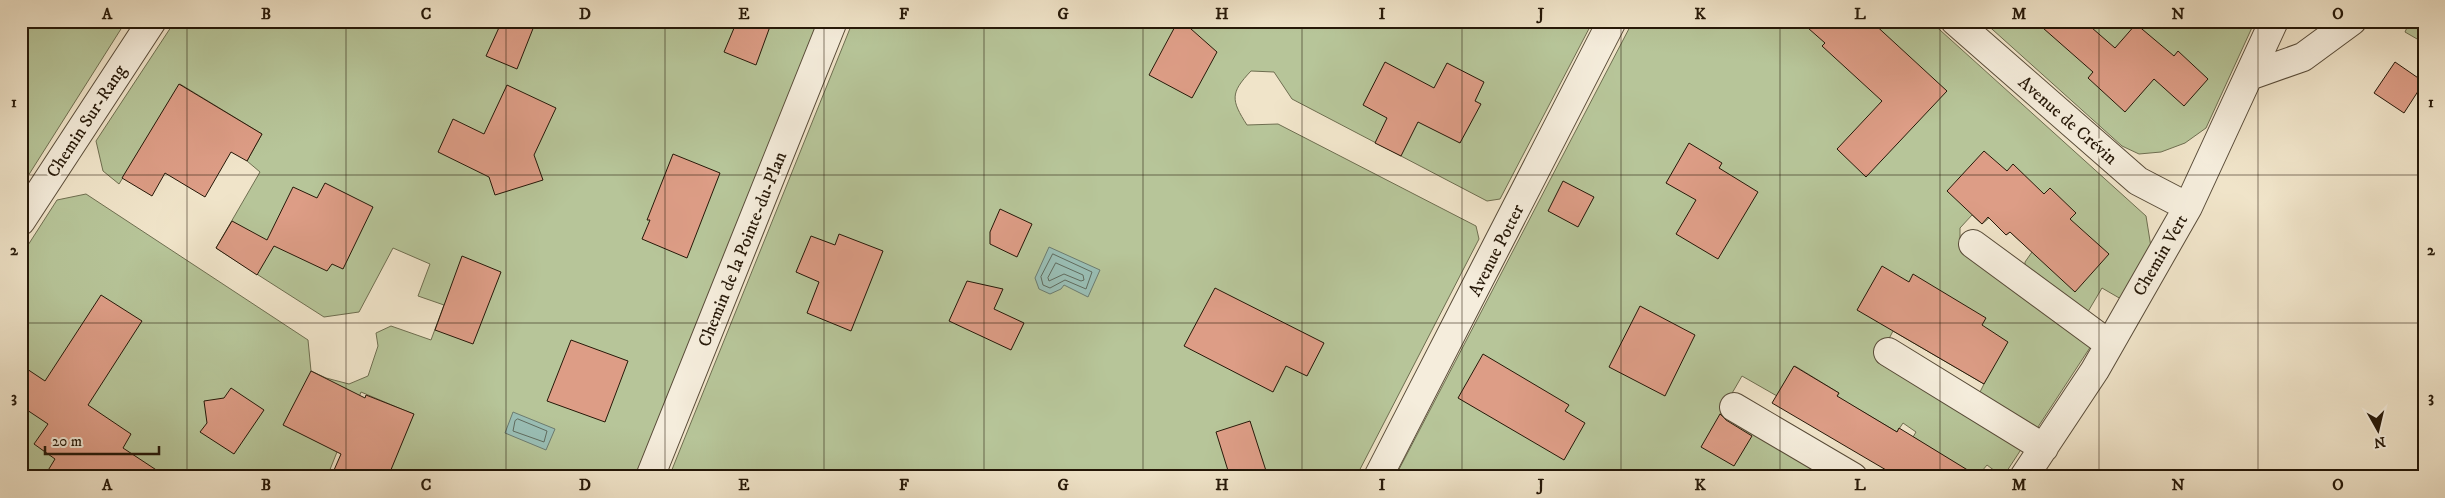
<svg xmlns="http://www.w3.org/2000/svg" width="2445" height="498" font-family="'IM FELL DW Pica',serif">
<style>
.green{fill:#b7c599;stroke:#6e6e50}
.water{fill:#9abfb6;stroke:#6c7c70}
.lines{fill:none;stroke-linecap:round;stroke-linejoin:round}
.shore{stroke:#606c5f;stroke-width:1}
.building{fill:#dd9d86;stroke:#261808}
.minor-casing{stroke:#584b38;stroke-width:30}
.minor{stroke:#f5eddc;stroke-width:28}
.grid{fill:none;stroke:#261808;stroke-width:1;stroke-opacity:0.55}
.labels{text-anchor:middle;stroke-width:5;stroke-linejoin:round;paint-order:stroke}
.street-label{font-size:18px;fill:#261808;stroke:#f5eddc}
.neatline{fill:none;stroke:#261808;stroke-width:2}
.grid-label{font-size:16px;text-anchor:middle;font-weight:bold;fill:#261808}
</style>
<rect width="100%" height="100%" fill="#f0e4c9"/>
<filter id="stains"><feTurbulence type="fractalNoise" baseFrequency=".004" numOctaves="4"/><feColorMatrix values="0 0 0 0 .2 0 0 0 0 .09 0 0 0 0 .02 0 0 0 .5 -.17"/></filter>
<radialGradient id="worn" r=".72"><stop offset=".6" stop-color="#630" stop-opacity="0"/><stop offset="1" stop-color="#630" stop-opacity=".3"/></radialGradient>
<path class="green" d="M 21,21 L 126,21 L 28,176 L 21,172 Z
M 175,21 L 820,21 L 637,477 L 387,477 L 413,414 L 361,392 L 327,477 L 21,477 L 21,256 L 57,200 L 86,194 L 308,340 L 311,371 L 326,378 L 349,384 L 368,376 L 378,346 L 376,333 L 391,326 L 431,340 L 444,305 L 418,296 L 430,264 L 393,248 L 359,312 L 324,317 L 216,248 L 260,172 L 247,161 L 262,134 L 180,84 L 119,184 L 103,171 L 96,141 Z
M 853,21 L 1593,21 L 1500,199 L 1487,201 L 1292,99 L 1274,72 L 1251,71 C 1230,93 1231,100 1247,125 L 1278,124 L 1476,226 L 1479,239 L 1356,477 L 669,477 Z
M 1633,21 L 1930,21 L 2146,216 L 2151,247 L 2121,299 L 2102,288 L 2086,315 L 2025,271 L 2025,262 L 2032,252 L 2010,232 L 2006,235 L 1989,218 L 1982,224 L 1972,215 L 1960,228 L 1960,249 L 2091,346 L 2036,430 L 1978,396 L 1984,384 L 1893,331 L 1877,362 L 2022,448 L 2003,477 L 1987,465 L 1977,477 L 1913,437 L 1916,432 L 1903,423 L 1897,432 L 1853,406 L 1834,402 L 1839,393 L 1795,366 L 1777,396 L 1742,376 L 1720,414 L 1827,477 L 1395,477 Z
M 1983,21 L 2255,21 L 2206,128 L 2185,143 L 2161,152 L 2139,154 L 2122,146 Z
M 2410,21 L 2424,21 L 2424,43 L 2405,32 Z"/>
<path class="water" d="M 1049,247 L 1100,270 L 1088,297 L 1064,285 L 1061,289 L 1050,294 L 1039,289 L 1035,278 Z
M 513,412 L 555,429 L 546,450 L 505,433 Z"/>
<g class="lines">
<path class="shore" d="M 1053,254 L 1092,272 L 1086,289 L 1065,280 L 1050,288 L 1043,285 L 1041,277 Z
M 1056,263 L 1083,275 L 1084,280 L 1081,281 L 1064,274 L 1049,281 L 1048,278 Z
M 518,419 L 547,431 L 544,442 L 513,431 L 515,421 Z"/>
</g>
<path class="building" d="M 502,21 L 536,21 L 517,69 L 486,56 Z
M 737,21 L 772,21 L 756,65 L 724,52 Z
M 1178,21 L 1182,21 L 1217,52 L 1192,98 L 1149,75 Z
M 1800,21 L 1871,21 L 1947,91 L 1866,177 L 1837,149 L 1882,101 L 1822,46 L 1825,43 Z
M 2035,21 L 2084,21 L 2115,48 L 2136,24 L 2174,56 L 2178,51 L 2208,79 L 2184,106 L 2154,79 L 2125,112 L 2088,78 L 2093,72 Z
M 1385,62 L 1434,88 L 1447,63 L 1484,82 L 1475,101 L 1481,104 L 1460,143 L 1418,122 L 1401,156 L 1375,143 L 1387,118 L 1363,105 Z
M 2395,62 L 2424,82 L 2404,113 L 2374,93 Z
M 179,84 L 262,134 L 247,161 L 231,152 L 205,197 L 165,173 L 152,196 L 122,178 Z
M 507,85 L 556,108 L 534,155 L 543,180 L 495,195 L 489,177 L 438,152 L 453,119 L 484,134 Z
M 1689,143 L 1722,163 L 1719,168 L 1758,192 L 1718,259 L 1676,234 L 1696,200 L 1666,183 Z
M 1984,151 L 2007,171 L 2013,164 L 2044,194 L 2050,188 L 2076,213 L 2070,219 L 2109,254 L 2075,292 L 2010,232 L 2006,235 L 1988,217 L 1982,224 L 1947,191 Z
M 673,154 L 720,173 L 687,258 L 642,239 L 650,220 L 647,220 Z
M 1563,181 L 1594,197 L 1578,227 L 1548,211 Z
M 325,183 L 373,207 L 343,269 L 332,264 L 327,271 L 274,246 L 257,275 L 216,248 L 232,221 L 267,240 L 293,187 L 317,198 Z
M 1000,209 L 1032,224 L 1017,257 L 990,244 L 990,232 Z
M 839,234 L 883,251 L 851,331 L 807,313 L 819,282 L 796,272 L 811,236 L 835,245 Z
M 462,256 L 501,272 L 473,344 L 435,330 Z
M 1882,266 L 1909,282 L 1913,274 L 1986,318 L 1982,325 L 2008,342 L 1984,384 L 1857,310 Z
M 967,281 L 1003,289 L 994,309 L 1024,323 L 1011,350 L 949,321 Z
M 1215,288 L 1324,343 L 1307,376 L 1286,366 L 1273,392 L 1184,346 Z
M 101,295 L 142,321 L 88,405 L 131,434 L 123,448 L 167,477 L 44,477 L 55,459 L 34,444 L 48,424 L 21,406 L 21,365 L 45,381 Z
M 1640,306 L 1695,335 L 1665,396 L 1609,367 Z
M 571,340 L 628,361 L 605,422 L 547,401 Z
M 1483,354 L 1569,405 L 1565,411 L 1585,423 L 1564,460 L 1458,398 Z
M 1794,366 L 1839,393 L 1837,396 L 1897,432 L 1899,428 L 1979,477 L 1898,477 L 1772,403 Z
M 311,371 L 365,398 L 366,395 L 414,414 L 388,477 L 331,477 L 341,454 L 283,425 Z
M 231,388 L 264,410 L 234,454 L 200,432 L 207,423 L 204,401 L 224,398 Z
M 1720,414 L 1726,420 L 1752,436 L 1734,466 L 1701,447 Z
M 1250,421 L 1268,477 L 1230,477 L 1216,432 Z"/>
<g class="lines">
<g class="minor-casing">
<path id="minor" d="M 1955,21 L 2138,181 L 2188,207
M 2249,76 L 2303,57 L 2352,21
M 21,221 L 152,21
M 1973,244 L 2109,344
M 1888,352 L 2044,448
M 1734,407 L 1853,477
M 650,477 L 833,21
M 1378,477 L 1612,21
M 2024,477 L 2095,370 L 2188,207 L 2274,21"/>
</g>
<use href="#minor" class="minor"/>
</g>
<path class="grid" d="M 187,21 L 187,477M 346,21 L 346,477M 506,21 L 506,477M 665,21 L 665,477M 824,21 L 824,477M 984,21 L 984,477M 1143,21 L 1143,477M 1302,21 L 1302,477M 1462,21 L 1462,477M 1621,21 L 1621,477M 1780,21 L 1780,477M 1940,21 L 1940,477M 2099,21 L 2099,477M 2258,21 L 2258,477M 21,175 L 2424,175M 21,323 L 2424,323"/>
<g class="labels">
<g class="street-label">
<text transform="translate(2068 120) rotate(41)" y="6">Avenue de Crévin</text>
<text transform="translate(86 121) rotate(-57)" y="6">Chemin Sur-Rang</text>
<text transform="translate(742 249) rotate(-68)" y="6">Chemin de la Pointe-du-Plan</text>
<text transform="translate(1496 250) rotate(-63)" y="6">Avenue Potter</text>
<text transform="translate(2160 255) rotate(-60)" y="6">Chemin Vert</text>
</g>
</g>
<rect width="2445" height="498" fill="none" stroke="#f0e4c9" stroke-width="55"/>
<g transform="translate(2378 430) rotate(172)" stroke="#f5eddc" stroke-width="4" paint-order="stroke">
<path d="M0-4L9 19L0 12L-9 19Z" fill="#261808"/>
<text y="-8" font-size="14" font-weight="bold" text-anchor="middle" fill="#261808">N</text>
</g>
<path d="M45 446v8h114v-8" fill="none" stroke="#261808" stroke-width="2.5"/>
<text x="52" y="446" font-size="15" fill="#261808" stroke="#f5eddc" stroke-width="4" paint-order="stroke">20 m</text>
<rect x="28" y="28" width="2390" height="442" class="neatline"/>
<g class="grid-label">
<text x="107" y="19">A</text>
<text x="266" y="19">B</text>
<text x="426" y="19">C</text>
<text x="585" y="19">D</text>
<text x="744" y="19">E</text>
<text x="904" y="19">F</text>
<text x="1063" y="19">G</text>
<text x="1222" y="19">H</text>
<text x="1382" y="19">I</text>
<text x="1541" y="19">J</text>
<text x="1700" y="19">K</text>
<text x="1860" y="19">L</text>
<text x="2019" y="19">M</text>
<text x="2178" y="19">N</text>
<text x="2338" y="19">O</text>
<text x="14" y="107">1</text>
<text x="2431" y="107">1</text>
<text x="14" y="255">2</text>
<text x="2431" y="255">2</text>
<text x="14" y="402">3</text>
<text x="2431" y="402">3</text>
<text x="107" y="490">A</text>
<text x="266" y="490">B</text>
<text x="426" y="490">C</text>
<text x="585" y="490">D</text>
<text x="744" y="490">E</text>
<text x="904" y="490">F</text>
<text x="1063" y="490">G</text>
<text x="1222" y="490">H</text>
<text x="1382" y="490">I</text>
<text x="1541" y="490">J</text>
<text x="1700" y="490">K</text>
<text x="1860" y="490">L</text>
<text x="2019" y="490">M</text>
<text x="2178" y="490">N</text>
<text x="2338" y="490">O</text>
</g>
<rect width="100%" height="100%" filter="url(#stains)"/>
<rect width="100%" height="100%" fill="url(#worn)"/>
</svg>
